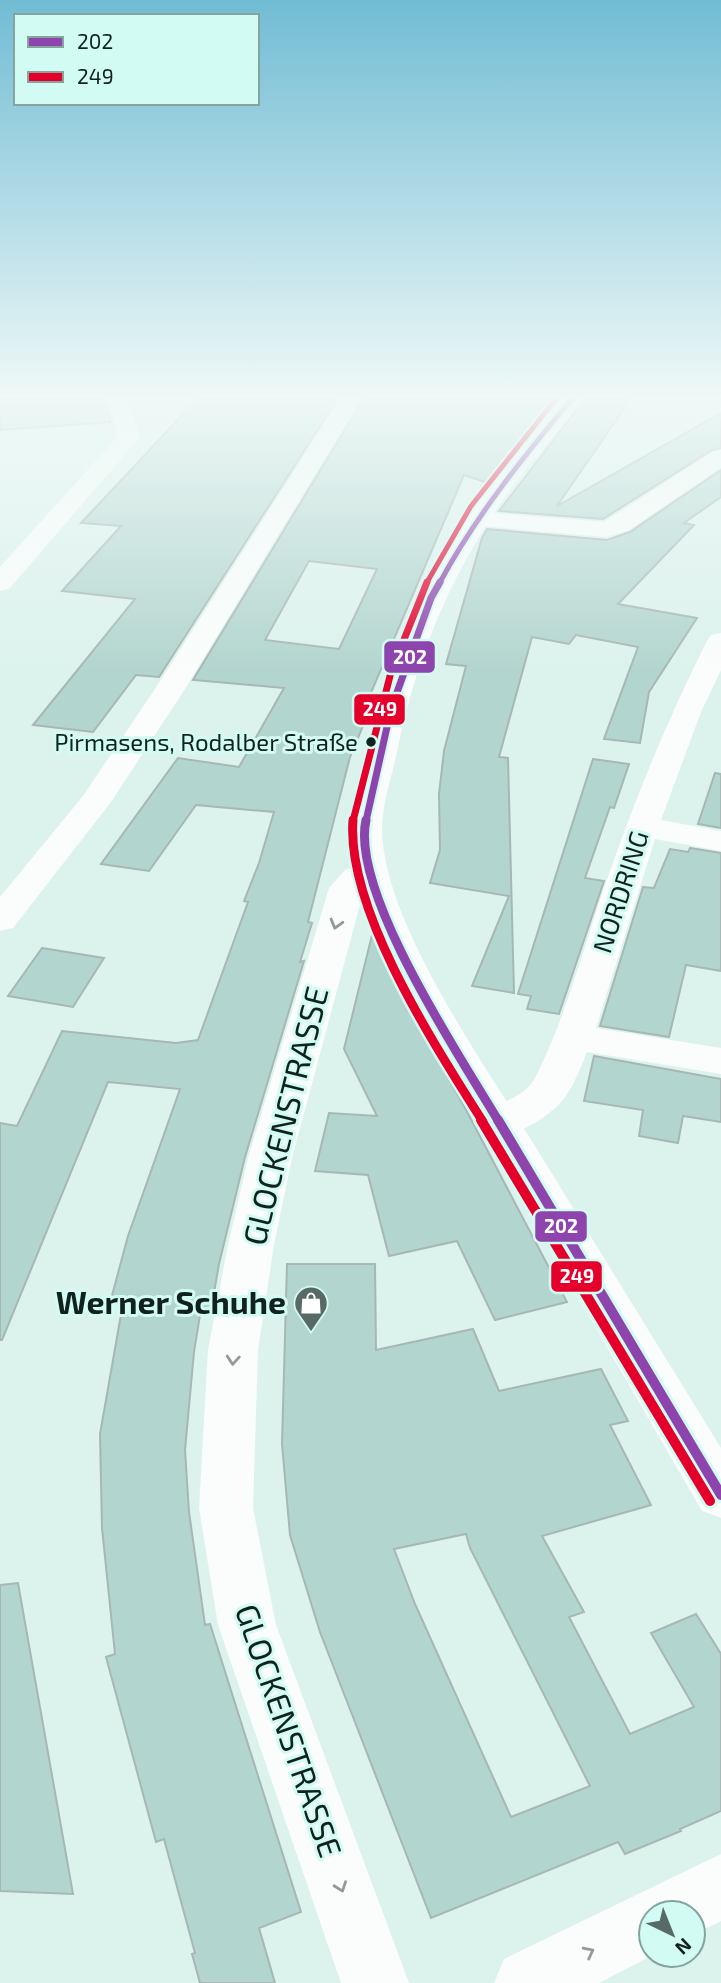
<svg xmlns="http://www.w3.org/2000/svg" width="721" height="1983" font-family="'Exo 2',sans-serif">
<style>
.building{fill:#b3d5cf;stroke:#a6b7b4;stroke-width:2;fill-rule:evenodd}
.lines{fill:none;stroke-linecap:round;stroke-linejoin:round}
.minor{fill:#fafdfc;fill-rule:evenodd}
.major{fill:#fafdfc;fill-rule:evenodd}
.bus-1-far3-casing{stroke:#d2fcf3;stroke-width:9}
.bus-1-far2-casing{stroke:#d2fcf3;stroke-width:11}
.bus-1-far1-casing{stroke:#d2fcf3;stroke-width:14}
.bus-1-casing{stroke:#d2fcf3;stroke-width:16}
.bus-2-far3-casing{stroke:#d2fcf3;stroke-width:9}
.bus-2-far2-casing{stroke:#d2fcf3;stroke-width:11}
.bus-2-far1-casing{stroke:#d2fcf3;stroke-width:14}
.bus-2-casing{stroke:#d2fcf3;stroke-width:16}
.bus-1-far3{stroke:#8e44ad;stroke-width:5}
.bus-1-far2{stroke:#8e44ad;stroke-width:7}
.bus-1-far1{stroke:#8e44ad;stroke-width:9}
.bus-1{stroke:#8e44ad;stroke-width:10}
.bus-2-far3{stroke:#e4002b;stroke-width:5}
.bus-2-far2{stroke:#e4002b;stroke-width:7}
.bus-2-far1{stroke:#e4002b;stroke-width:9}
.bus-2{stroke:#e4002b;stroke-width:10}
.oneway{stroke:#919a98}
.bus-dot{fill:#11211e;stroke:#d2fcf3;stroke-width:2.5}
.labels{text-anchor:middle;stroke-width:6;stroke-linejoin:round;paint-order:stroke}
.bus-label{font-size:24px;fill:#11211e;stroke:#d2fcf3;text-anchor:end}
.street-label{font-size:26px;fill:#11211e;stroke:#d2fcf3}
.near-street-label{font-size:32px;fill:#11211e;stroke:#d2fcf3}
.near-poi-label{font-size:32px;font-weight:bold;fill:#11211e;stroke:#d2fcf3;text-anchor:end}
.line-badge{stroke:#d2fcf3;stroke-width:2.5}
.badge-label{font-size:19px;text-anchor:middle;font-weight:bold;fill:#fff}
</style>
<rect width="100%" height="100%" fill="#dcf2ed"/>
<path class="building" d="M 0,395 L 104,395 L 111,422 L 0,430 Z
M 201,395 L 340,395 L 159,677 L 136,675 L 93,732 L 33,725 L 135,599 L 62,591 L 121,526 L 81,523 Z
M 366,395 L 561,395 L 488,483 L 464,475 L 361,716 L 365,721 L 350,757 L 308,922 L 312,923 L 300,962 L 304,961 L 245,1157 L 219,1264 L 211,1310 L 201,1309 L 194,1352 L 185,1450 L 189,1512 L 205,1625 L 210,1624 L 301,1912 L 259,1928 L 275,1983 L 200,1983 L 192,1954 L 195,1953 L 164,1839 L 156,1842 L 106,1657 L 115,1654 L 102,1528 L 100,1434 L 123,1303 L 110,1303 L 128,1236 L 180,1089 L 108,1082 L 2,1340 L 0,1340 L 0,1123 L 17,1126 L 62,1031 L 176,1043 L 198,1040 L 248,902 L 244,901 L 259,863 L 274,812 L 196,805 L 149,871 L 101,864 L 178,758 L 239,767 L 284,688 L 193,680 ZM 309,561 L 377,569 L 339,649 L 265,640 Z
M 588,395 L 629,395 L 621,406 L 626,406 L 557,506 L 721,413 L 721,448 L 712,450 L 603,519 L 499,511 Z
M 721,470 L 721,497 L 684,523 L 694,525 L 618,604 L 697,618 L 649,692 L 640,743 L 604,739 L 638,647 L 576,635 L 569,644 L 532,637 L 499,757 L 508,758 L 514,993 L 472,986 L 509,896 L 430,883 L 440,850 L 439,794 L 444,751 L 466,666 L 446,664 L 482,538 L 487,529 L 607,540 L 630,532 Z
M 593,759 L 629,764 L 614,808 L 610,807 L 585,878 L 604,881 L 559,1014 L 527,1009 L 531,996 L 518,994 Z
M 715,773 L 721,774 L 721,828 L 698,824 Z
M 690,848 L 721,853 L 721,971 L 686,965 L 669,1037 L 600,1026 L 643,887 L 654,888 L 670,849 L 688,852 Z
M 372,935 L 418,1025 L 463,1104 L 567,1302 L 495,1320 L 457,1241 L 389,1256 L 368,1175 L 315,1171 L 329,1113 L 377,1116 L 344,1049 Z
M 42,948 L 104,958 L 73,1007 L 8,996 Z
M 594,1056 L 721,1079 L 721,1122 L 683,1116 L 678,1143 L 639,1136 L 643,1110 L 584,1101 Z
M 287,1264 L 375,1264 L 376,1350 L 473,1329 L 499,1391 L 601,1369 L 628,1421 L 610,1425 L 651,1505 L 542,1536 L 584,1612 L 569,1617 L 630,1734 L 694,1707 L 651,1633 L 696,1614 L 721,1654 L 721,1811 L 680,1829 L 681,1831 L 625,1854 L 618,1842 L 431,1918 L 320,1632 L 290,1535 L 282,1444 ZM 466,1534 L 470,1548 L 590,1786 L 511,1817 L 415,1604 L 394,1549 Z
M 18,1583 L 73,1894 L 0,1891 L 0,1585 Z"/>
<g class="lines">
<path class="minor" d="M 106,395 L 126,395 L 140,437 L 9,589 L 0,591 L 0,567 L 118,436 Z
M 343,395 L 363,395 L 185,689 L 111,802 L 13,928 L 0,931 L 0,897 L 83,796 L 155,689 Z
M 721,450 L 721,467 L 629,530 L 606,537 L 480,526 L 471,524 L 468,519 L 471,514 L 480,512 L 604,522 L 713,452 Z
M 721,633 L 721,670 L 701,712 L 661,820 L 721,831 L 721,851 L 655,839 L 596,1028 L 721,1048 L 721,1074 L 587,1052 C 572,1090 564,1108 527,1127 C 511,1135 502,1138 485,1133 L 479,1123 C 492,1101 523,1101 535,1078 C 564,1021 581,957 601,897 C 631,809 665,724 707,641 L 711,635 Z
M 371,862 L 383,865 L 388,872 C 382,882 372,882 364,890 L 292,1158 L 274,1245 L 258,1350 L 253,1508 L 276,1625 L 409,1983 L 341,1983 L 218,1625 L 199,1508 L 208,1350 L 228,1245 L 248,1158 L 329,888 L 345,870 Z
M 721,1854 L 721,1921 L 693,1935 L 693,1913 L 651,1913 L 651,1955 L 653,1955 L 599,1983 L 494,1983 L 504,1959 Z"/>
<path class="major" d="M 564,395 L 585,395 C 565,425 539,451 518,479 C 455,564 418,649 397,752 C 392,776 382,804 382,829 C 383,924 488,1069 538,1151 C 599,1250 660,1349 721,1448 L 721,1518 L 702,1511 L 420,1024 L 377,940 L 362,903 L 350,853 L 348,826 L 376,709 L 418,598 L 444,550 L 501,470 Z"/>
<g class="bus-1-far3-casing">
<path id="bus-1-far3" d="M 439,584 C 476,515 525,455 575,395"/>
</g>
<g class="bus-1-far2-casing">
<path id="bus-1-far2" d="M 366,821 L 391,709 L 431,598 L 440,582"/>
</g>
<g class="bus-1-far1-casing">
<path id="bus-1-far1" d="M 366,820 C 350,892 461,1058 499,1122"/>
</g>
<g class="bus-1-casing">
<path id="bus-1" d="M 498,1120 L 721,1495"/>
</g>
<g class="bus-2-far3-casing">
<path id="bus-2-far3" d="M 426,584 L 471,506 L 559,395"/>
</g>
<g class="bus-2-far2-casing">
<path id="bus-2-far2" d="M 353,821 L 391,672 L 427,582"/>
</g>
<g class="bus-2-far1-casing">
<path id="bus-2-far1" d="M 353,820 C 346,910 436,1047 483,1122"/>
</g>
<g class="bus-2-casing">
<path id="bus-2" d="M 481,1120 L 710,1501"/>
</g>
<use href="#bus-1-far3" class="bus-1-far3"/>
<use href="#bus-1-far2" class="bus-1-far2"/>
<use href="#bus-1-far1" class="bus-1-far1"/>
<use href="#bus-1" class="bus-1"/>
<use href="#bus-2-far3" class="bus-2-far3"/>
<use href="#bus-2-far2" class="bus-2-far2"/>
<use href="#bus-2-far1" class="bus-2-far1"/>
<use href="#bus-2" class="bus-2"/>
</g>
<defs><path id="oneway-chevron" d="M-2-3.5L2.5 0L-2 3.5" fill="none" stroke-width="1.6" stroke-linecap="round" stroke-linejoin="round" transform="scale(1.75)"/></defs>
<g class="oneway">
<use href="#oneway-chevron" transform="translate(336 924) rotate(106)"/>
<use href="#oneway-chevron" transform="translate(233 1360) rotate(94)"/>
<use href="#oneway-chevron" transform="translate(341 1887) rotate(70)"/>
<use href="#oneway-chevron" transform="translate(589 1952) rotate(-27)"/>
</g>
<linearGradient id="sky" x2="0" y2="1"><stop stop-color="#71bcd4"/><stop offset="0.59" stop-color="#eff9f7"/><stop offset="1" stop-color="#eff9f7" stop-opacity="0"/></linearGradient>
<rect width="721" height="672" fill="url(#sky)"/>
<defs>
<g id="shop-pin" transform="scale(1.75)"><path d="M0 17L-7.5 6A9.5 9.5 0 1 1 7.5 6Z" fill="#586a66" stroke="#d2fcf3"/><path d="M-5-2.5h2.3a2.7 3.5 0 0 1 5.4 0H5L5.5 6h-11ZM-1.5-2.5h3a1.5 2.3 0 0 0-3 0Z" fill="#fff"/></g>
</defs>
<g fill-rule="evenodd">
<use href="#shop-pin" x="311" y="1303"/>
</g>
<circle class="bus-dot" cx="371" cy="742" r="6"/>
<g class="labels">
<g class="bus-label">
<text x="358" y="751">Pirmasens, Rodalber Straße</text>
</g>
<g class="street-label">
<text transform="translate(621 892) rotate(-72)" y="9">NORDRING</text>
</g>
<g class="near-street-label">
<text transform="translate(286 1116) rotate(-76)" y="11">GLOCKENSTRASSE</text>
<text transform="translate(288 1731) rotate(71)" y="11">GLOCKENSTRASSE</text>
</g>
<g class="near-poi-label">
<text x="286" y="1314">Werner Schuhe</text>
</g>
</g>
<g class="line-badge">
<rect x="383" y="640" width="53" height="34" rx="7" fill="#8e44ad"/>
<rect x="353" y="693" width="53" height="33" rx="7" fill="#e4002b"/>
<rect x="534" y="1210" width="54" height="33" rx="7" fill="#8e44ad"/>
<rect x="550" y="1260" width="53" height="33" rx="7" fill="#e4002b"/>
</g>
<g class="badge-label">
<text x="410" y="664">202</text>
<text x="380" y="716">249</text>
<text x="561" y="1233">202</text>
<text x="577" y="1283">249</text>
</g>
<rect x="14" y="14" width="245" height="91" fill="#d2fcf3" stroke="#85a49e" stroke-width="2"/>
<rect x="28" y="37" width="35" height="10" fill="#8e44ad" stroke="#85a49e" stroke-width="2"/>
<text x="77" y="49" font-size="21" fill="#11211e">202</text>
<rect x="28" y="72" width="35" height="10" fill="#e4002b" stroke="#85a49e" stroke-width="2"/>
<text x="77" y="84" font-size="21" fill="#11211e">249</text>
<g transform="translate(672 1934) rotate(137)"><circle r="33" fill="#d2fcf3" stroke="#85a49e" stroke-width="2"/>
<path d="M0-5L12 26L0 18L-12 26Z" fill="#586a66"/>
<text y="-10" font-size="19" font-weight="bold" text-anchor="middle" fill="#11211e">N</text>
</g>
</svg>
